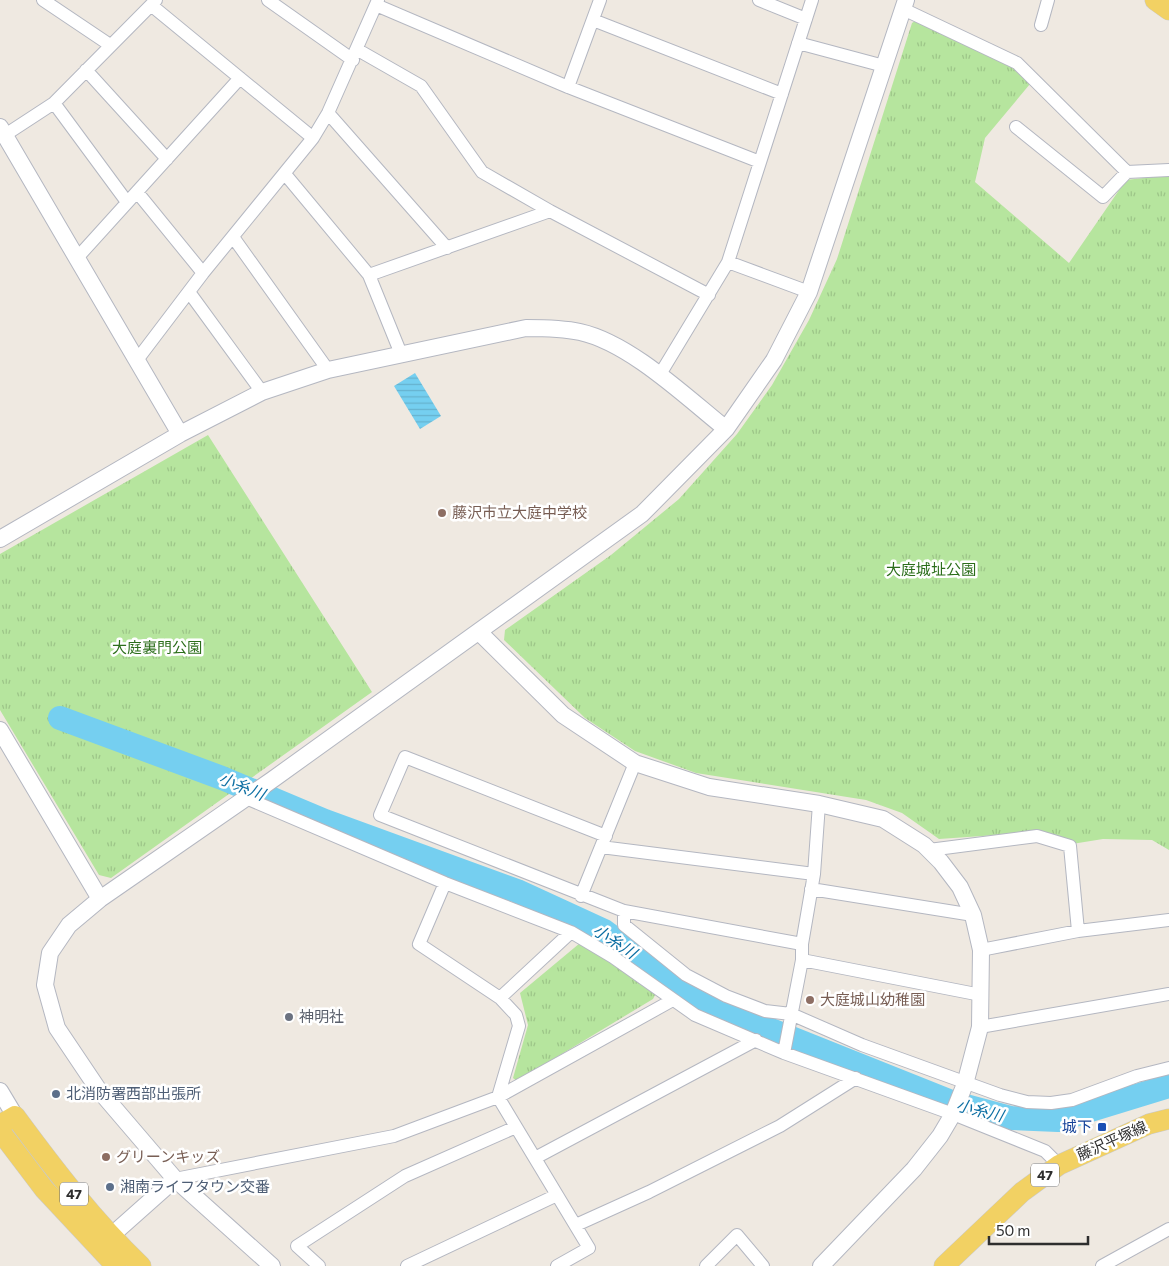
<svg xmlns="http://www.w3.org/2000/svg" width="1169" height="1266" font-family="Commissioner,'Noto Sans JP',sans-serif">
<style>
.park{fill:url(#park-tufts)}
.water{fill:url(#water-rules)}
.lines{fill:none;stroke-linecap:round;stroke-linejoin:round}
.river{stroke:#75cff0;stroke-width:24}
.minor-casing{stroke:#b4b7c1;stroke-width:14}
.tertiary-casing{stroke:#b4b7c1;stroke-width:18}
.primary-casing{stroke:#c9c9c9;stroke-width:21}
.minor{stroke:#fff;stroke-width:12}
.tertiary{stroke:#fff;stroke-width:16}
.primary{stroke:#f2d163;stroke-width:20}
.education-dot{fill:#8d6e63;stroke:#fff;stroke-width:2}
.worship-dot{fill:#6b7280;stroke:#fff;stroke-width:2}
.service-dot{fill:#5c6f8a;stroke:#fff;stroke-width:2}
.transit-dot{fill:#1a4fb4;stroke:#fff;stroke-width:2}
.labels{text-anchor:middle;stroke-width:5;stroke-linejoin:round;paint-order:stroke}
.shield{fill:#fff;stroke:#6d6d6d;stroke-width:1}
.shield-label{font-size:14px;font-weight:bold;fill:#2e2e2e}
.education-label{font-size:15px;fill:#785e54;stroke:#fff;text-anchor:start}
.park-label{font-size:15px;fill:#2c6e1b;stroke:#fff}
.worship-label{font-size:15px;fill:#5b616d;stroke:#fff;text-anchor:start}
.service-label{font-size:15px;fill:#4e5e75;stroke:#fff;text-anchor:start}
.transit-label{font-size:15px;fill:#164399;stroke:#fff;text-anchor:end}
.street-label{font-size:15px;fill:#2e2e2e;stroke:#fff}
.water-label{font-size:16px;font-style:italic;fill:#0d6fa3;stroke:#fff}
</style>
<defs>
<pattern id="park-tufts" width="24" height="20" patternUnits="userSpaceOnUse" patternTransform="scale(1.25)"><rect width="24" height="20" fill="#b6e59e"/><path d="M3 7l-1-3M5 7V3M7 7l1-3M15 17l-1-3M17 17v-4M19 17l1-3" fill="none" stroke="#9dc588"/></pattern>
<pattern id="water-rules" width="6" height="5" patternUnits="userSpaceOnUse" patternTransform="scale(1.25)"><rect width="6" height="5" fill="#75cff0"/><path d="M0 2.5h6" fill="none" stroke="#66b2ce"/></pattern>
</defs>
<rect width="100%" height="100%" fill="#efe9e1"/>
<path class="park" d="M 918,19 L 1006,62 L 1030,84 L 985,138 L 975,182 L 1069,263 L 1126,180 L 1169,175 L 1169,850 L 1152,840 L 1103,839 L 1072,844 L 1038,832 L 939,839 L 902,813 L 866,800 L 696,773 L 635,751 L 585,718 L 504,640 L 505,630 L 611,555 L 679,499 L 737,434 L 772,385 L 809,320 L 837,259 L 912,23 Z
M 208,435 L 372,692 L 111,878 L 99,875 L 0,710 L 0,554 Z
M 580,943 L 587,944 L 656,993 L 653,999 L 517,1081 L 513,1078 L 528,1025 L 520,993 Z"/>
<path class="water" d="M 415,373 L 441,416 L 420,429 L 394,386 Z"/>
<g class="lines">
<path class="river" d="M 60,718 L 222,778 L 325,821 L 517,891 L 604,931 L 694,997 L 711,1006 L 951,1102 L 1011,1118 L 1058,1120 L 1169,1086"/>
<g class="minor-casing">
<path id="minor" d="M 43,0 L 110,45
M 268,0 L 353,60
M 759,0 L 806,19
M 151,5 L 313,138
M 376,5 L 568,87 L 760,162
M 903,9 L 1017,63 L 1127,172 L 1169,170
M 593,20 L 782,94
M 1041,25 L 1048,0
M 798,43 L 884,66
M 358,50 L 421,86 L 482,172 L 550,211 L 709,295
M 86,70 L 167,159
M 568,87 L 600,0
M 54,103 L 127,202
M 328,113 L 447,248
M 1016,127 L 1103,197 L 1127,172
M 5,135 L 54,103 L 156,0
M 285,174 L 369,275 L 401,354
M 137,192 L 203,273
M 233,237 L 328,370
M 77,258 L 240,78
M 728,262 L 809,292
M 369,275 L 550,211
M 189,292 L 262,392
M 137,360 L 203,273 L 313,138 L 328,113 L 378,0
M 659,376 L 728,262 L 812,0
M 246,798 L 445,883 L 571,932 L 613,957 L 695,1015 L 784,1053 L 953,1114 L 1045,1151 L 1059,1165
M 606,836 L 405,757 L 380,815 L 624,911 L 624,925 L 686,975 L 726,996 L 765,1011 L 791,1014 L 862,1045 L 1000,1095 L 1027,1102 L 1051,1103 L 1072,1100 L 1137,1076 L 1169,1068
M 601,847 L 814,874
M 929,850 L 1037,836 L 1070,846 L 1078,931
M 445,883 L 419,944 L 500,998 L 516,1015 L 519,1026 L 498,1097 L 589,1248 L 557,1266
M 811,889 L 973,915
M 581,896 L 635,763
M 624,911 L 802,944
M 981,950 L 1078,931 L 1169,920
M 802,960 L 981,995
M 500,998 L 571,932
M 980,1027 L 1169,994
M 784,1053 L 802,960 L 802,944 L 814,874 L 819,804
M 535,1158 L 756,1040
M 175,1179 L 394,1136 L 498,1097 L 671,1001
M 576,1225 L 649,1192 L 780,1126 L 856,1078
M 319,1266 L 297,1246 L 405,1176 L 516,1127
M 407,1266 L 557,1195
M 706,1266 L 737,1235 L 763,1266
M 1102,1266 L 1169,1229"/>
</g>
<g class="tertiary-casing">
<path id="tertiary" d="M 0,127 L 180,434
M 0,539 L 180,434 L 262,392 L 328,370 L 526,328 C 544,328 562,328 580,332 C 630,343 686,397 726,429
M 479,632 L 563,715 L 635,763 L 709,787 L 819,804 L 883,819 L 924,845 L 941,862 L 960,887 L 973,915 L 981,950 L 980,1027 L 965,1084 L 953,1114 L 940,1136 L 914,1169 L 821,1266
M 0,730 L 100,899
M 0,1091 L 15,1116
M 103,1243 L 175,1179
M 272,1266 L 175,1179 L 98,1089 L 57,1028 L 45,985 L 50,953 L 69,925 L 100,899 L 272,780 L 642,514 L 726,429 L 774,360 L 809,292 L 906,0"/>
</g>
<g class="primary-casing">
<path id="primary" d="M 1155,0 L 1169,10
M 0,1125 L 15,1116 C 54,1169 93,1220 141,1266
M 0,1131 L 44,1189 L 116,1266
M 944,1266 L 1022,1192 L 1059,1165 L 1149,1124 L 1169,1119"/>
</g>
<use href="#minor" class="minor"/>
<use href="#tertiary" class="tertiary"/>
<use href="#primary" class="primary"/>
</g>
<g class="education-dot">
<circle cx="442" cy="513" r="5"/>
<circle cx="810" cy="1000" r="5"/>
<circle cx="106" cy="1157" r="5"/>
</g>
<circle class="worship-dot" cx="289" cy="1017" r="5"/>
<g class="service-dot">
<circle cx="56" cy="1094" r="5"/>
<circle cx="110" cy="1187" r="5"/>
</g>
<rect class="transit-dot" x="1097" y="1122" width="10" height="10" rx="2.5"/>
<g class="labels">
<g class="shield">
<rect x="1031" y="1163.5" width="28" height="23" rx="4"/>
<rect x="60" y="1182.5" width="28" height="23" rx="4"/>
</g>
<g class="shield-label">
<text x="1045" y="1180">47</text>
<text x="74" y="1199">47</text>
</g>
<g class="education-label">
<text x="452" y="518">藤沢市立大庭中学校</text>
<text x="820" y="1005">大庭城山幼稚園</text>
<text x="116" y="1162">グリーンキッズ</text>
</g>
<g class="park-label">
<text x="931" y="575">大庭城址公園</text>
<text x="157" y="653">大庭裏門公園</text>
</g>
<g class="worship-label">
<text x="299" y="1022">神明社</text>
</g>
<g class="service-label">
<text x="66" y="1099">北消防署西部出張所</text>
<text x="120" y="1192">湘南ライフタウン交番</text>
</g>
<g class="transit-label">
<text x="1092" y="1132">城下</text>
</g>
<g class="street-label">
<text transform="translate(1112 1141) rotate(-24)" y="5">藤沢平塚線</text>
</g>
<g class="water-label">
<text transform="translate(242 786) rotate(22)" y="6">小糸川</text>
<text transform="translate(615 941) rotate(33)" y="6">小糸川</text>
<text transform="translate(980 1110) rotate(14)" y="6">小糸川</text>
</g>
</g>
<path d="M989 1236v8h99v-8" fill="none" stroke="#2e2e2e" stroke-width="2.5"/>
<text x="996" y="1236" font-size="15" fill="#2e2e2e" stroke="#ffffff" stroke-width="4" paint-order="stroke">50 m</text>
</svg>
